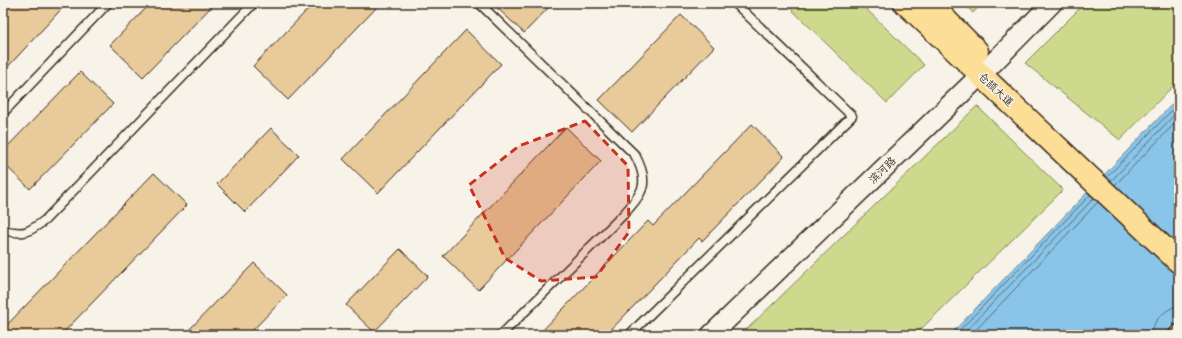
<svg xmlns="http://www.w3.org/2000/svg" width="1182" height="338" font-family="Kalam,'LXGW WenKai TC',sans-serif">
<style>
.green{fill:#cdda8e;stroke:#848256}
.water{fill:#89c5e9;stroke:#6a8798}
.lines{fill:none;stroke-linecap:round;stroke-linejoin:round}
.shore{stroke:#5a686f;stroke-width:1}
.building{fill:#e8ca9b;stroke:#3b2a1e}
.service-casing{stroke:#3b2a1e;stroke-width:11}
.minor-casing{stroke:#3b2a1e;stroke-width:19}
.tertiary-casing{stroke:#3b2a1e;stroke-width:22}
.primary-casing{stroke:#3b2a1e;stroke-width:25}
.service{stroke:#f7f3e8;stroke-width:8}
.minor{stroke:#f7f3e8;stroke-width:16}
.tertiary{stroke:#f7f3e8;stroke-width:19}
.primary{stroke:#fdde96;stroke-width:22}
.marked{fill:#c8321e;fill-opacity:0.2;stroke:#c8321e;stroke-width:3;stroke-dasharray:8 5;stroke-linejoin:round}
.labels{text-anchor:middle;stroke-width:3;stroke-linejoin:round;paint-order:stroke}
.street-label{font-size:11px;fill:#3b2a1e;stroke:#f7f3e8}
</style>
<rect width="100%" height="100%" fill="#f7f3e8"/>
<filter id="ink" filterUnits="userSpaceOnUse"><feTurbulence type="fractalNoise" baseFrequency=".025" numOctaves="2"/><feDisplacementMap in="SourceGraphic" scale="8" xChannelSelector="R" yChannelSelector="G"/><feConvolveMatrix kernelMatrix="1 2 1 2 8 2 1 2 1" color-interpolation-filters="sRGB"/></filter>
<g filter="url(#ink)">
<path class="green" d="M 785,3 L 860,3 L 924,65 L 887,103 Z
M 963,3 L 982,3 L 973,13 Z
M 1085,3 L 1179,3 L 1179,80 L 1120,140 L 1025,63 Z
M 977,106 L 1063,190 L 915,335 L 741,335 Z"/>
<path class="water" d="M 1179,97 L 1179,320 L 1164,335 L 950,335 Z"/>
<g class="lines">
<path class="shore" d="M 1107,177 L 1179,103
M 1111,181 L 1179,110
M 1115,185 L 1179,119
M 955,335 L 1090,195
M 962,335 L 1094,198
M 971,335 L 1098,202
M 1151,335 C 1151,323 1166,307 1179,306"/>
</g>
<path class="building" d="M 3,3 L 67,3 L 3,72 Z
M 151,3 L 215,3 L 143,77 L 110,45 Z
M 314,3 L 381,3 L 288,100 L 253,66 Z
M 492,3 L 553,3 L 524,33 Z
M 681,15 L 714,47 L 632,132 L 599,100 Z
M 466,30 L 501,64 L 378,193 L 343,159 Z
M 80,72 L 113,104 L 30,189 L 3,163 L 3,151 Z
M 752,124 L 784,157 L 702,241 L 699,238 L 606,335 L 538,335 L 648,221 L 653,226 Z
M 566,127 L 601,161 L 478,290 L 443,256 Z
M 271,128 L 299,155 L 245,212 L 217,184 Z
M 154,173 L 187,205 L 61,335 L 3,335 L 3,329 Z
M 400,249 L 428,276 L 374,332 L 346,305 Z
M 254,263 L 287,295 L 248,335 L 184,335 Z"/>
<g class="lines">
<g class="service-casing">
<path id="service" d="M 479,3 L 635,155 C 650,183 644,192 623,215 L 501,335
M 3,113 L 108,3
M 3,230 C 24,235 28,233 45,220 L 254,3
M 629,335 L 852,116 L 735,3"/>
</g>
<g class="minor-casing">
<path id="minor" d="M 1177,335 L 1179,333"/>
</g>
<g class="tertiary-casing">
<path id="tertiary" d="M 711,335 L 991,65 L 1052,3"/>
</g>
<g class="primary-casing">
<path id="primary" d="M 905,3 L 1179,262
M 929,3 L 977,51"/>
</g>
<use href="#service" class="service"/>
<use href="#minor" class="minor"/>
<use href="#tertiary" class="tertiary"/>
<use href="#primary" class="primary"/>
</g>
</g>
<path class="marked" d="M 585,121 L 628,166 L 629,232 L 596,277 L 541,281 L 505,258 L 469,185 L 519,146 Z"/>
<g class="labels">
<g class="street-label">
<text transform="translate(996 89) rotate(43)" y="4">仓颉大道</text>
<text transform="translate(882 170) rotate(-44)" y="4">滨河路</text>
</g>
</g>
<rect width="1182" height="338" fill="none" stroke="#f7f3e8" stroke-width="16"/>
<rect x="8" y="8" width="1166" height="322" fill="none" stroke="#3b2a1e" stroke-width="1.5" filter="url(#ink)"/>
</svg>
